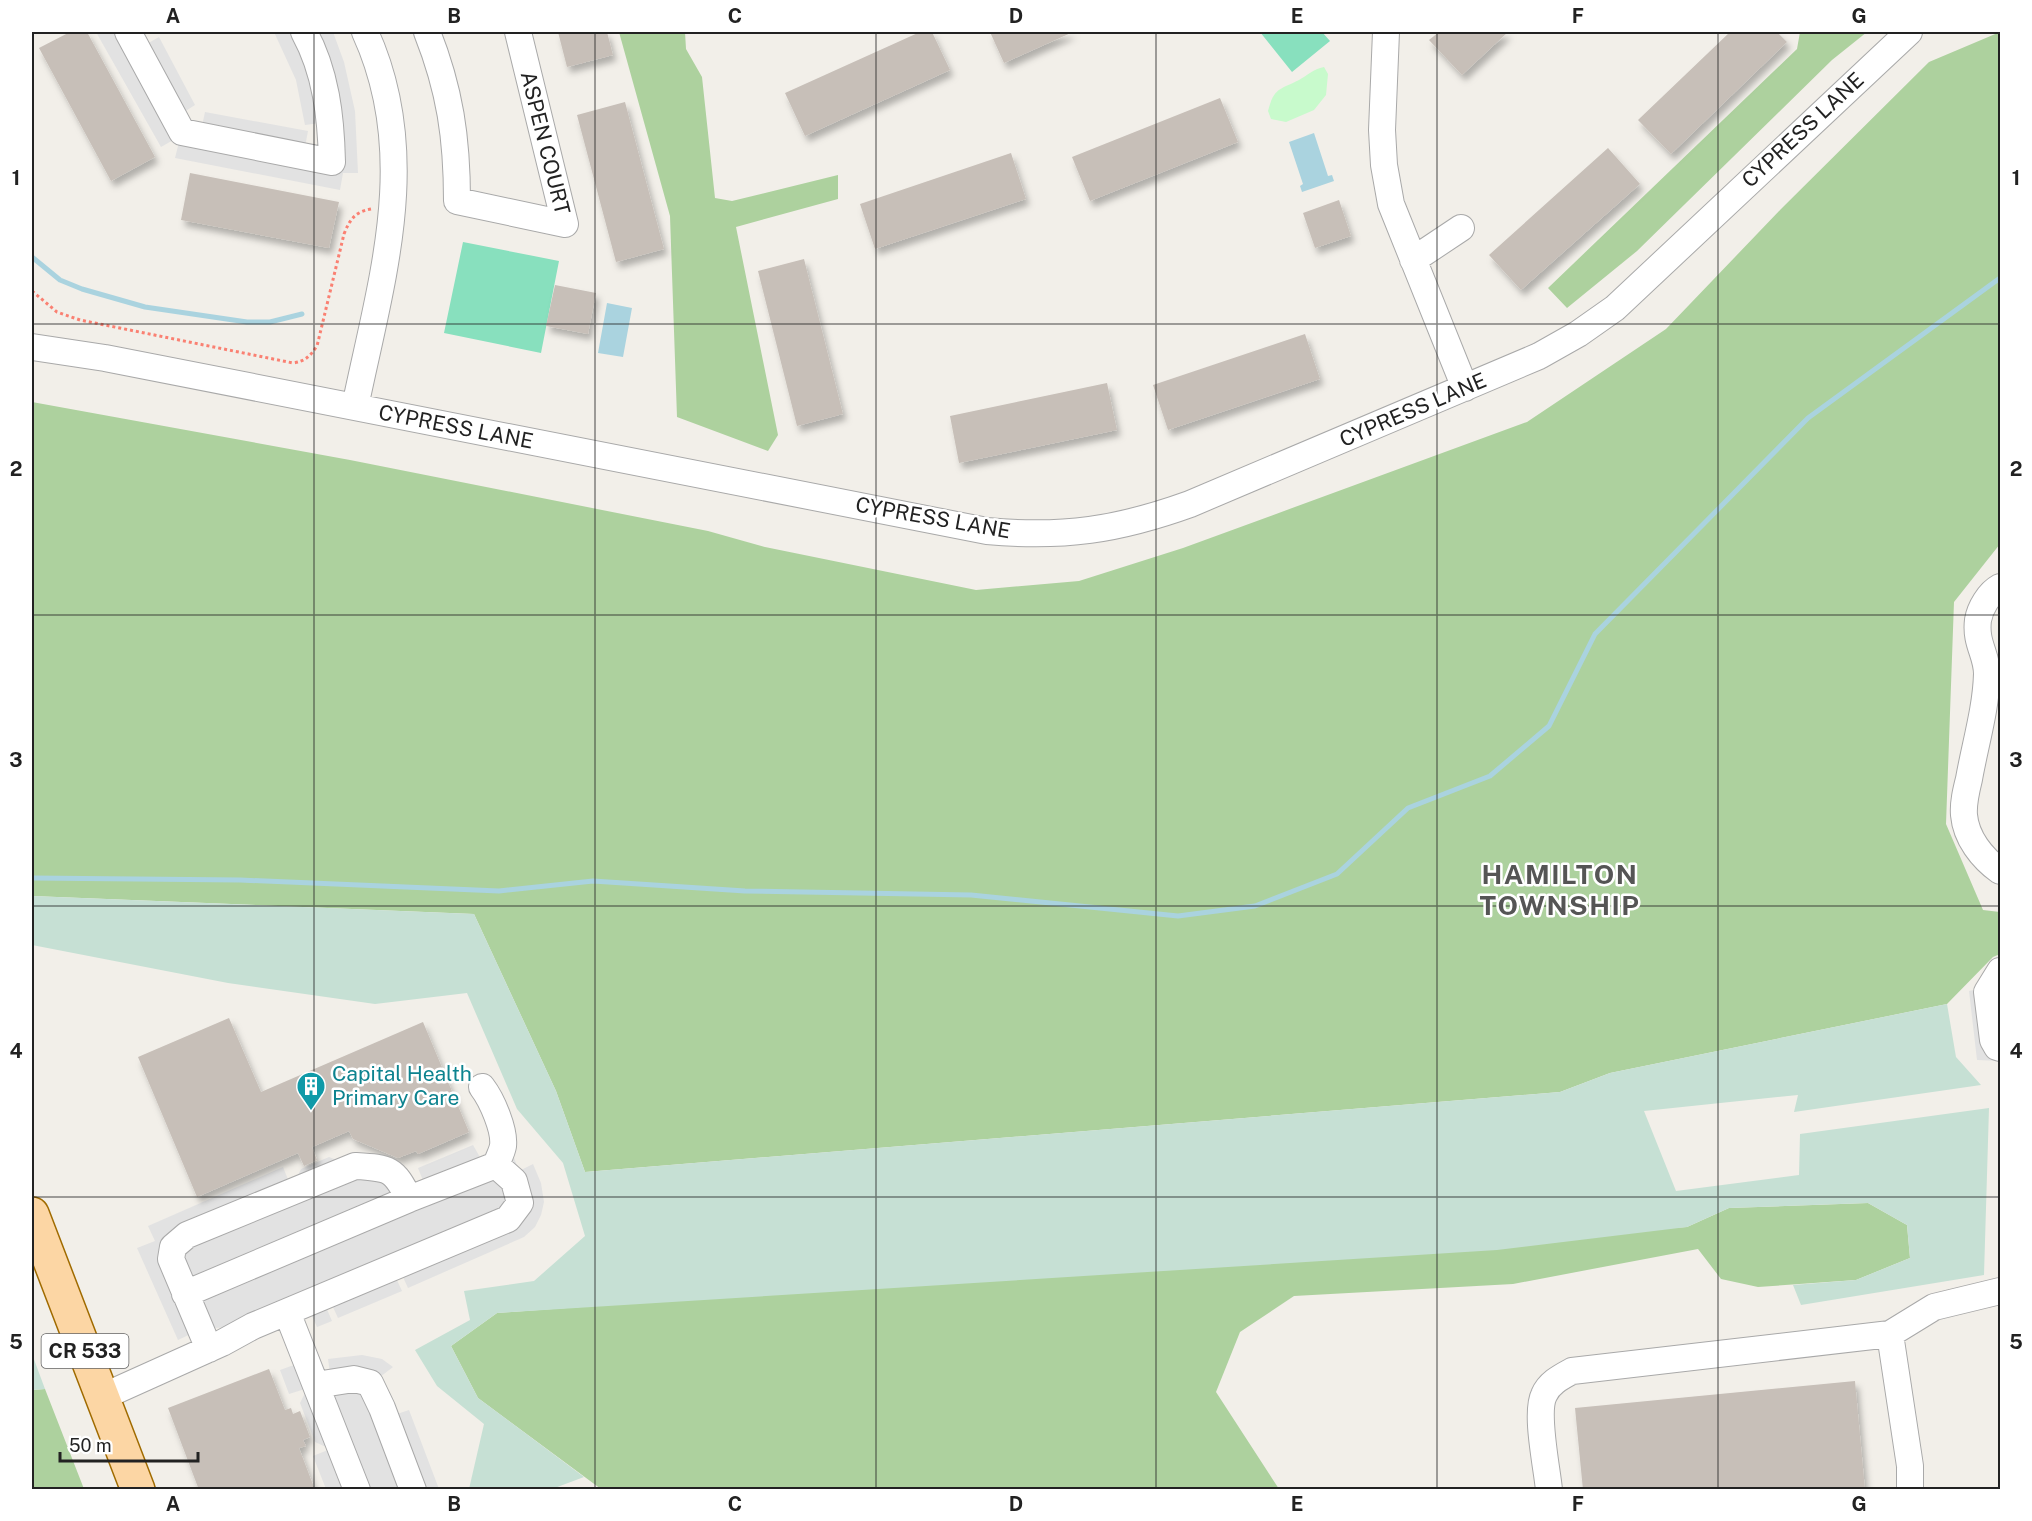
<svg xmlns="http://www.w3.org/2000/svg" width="2032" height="1521" font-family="'Public Sans',sans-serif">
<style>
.forest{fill:#add19e}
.wetland{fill:#c6e0d4}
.park{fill:#c8facc}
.pitch{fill:#88e0be}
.parking{fill:#e2e2e2}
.water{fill:#aad3df}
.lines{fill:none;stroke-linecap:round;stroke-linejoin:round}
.stream{stroke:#aad3df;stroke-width:5}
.building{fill:#c7bfb8;filter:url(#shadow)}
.minor-casing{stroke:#a9a9a9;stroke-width:28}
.major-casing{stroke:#a06b00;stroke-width:36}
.path{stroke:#fa8072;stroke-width:3;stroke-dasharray:3 3;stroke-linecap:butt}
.minor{stroke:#fff;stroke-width:26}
.major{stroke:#fcd6a4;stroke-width:33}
.grid{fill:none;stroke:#222;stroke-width:1.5;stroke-opacity:0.55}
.labels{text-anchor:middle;stroke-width:5;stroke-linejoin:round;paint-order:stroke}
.shield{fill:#fff;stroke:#646464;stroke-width:1.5}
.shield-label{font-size:20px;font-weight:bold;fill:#222}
.street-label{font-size:21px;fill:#222;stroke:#fff}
.culture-label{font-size:21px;fill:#0d838f;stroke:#fff;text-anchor:start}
.district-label{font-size:27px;font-weight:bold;letter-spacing:1.5px;fill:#555;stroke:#fff}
.neatline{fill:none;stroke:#222;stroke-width:2}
.grid-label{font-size:20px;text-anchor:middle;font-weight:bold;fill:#222}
</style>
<defs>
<filter id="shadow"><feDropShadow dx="3.5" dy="6" stdDeviation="3" flood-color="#0004"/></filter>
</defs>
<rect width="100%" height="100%" fill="#f2efe9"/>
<path class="forest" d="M 619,32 L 685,32 L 686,49 L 702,77 L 715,198 L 732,201 L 838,175 L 838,199 L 736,227 L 778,435 L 768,451 L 677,417 L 670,216 Z
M 1800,32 L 1867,32 L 1832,60 L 1637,251 L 1567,308 L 1548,288 L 1797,49 Z
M 2000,32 L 2000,544 L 1954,602 L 1946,824 L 1983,910 L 2000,912 L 2000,954 L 1993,957 L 1947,1004 L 1610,1073 L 1560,1092 L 585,1172 L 556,1091 L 474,914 L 32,896 L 32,402 L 350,460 L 708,531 L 765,547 L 976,590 L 1079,581 L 1183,548 L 1527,422 L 1666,329 L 1781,209 L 1929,62 Z
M 1868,1203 L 1907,1225 L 1910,1258 L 1856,1280 L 1758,1287 L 1721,1279 L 1698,1249 L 1513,1284 L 1294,1296 L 1240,1332 L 1216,1392 L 1279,1489 L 601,1489 L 478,1398 L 451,1346 L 497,1313 L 1687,1227 L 1729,1208 Z
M 45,1389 L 84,1489 L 32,1490 L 32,1390 Z"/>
<path class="wetland" d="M 32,896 L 474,914 L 556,1091 L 585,1172 L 1560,1092 L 1610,1073 L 1947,1004 L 1956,1057 L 1981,1085 L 1794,1112 L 1798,1095 L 1644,1111 L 1676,1191 L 1799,1175 L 1800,1134 L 1989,1108 L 1984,1275 L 1801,1305 L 1793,1285 L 1856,1280 L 1910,1258 L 1907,1225 L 1868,1203 L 1729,1208 L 1687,1227 L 1497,1250 L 497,1313 L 451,1346 L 478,1398 L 584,1477 L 552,1489 L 469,1489 L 484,1424 L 437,1386 L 415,1350 L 470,1320 L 464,1291 L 534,1281 L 585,1236 L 563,1163 L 517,1109 L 467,993 L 375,1004 L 228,983 L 32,945 Z
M 32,1354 L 45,1389 L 32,1390 Z"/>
<path class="park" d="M 1324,67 L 1328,74 L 1326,95 L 1314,110 L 1286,122 L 1271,119 L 1268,111 C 1274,88 1279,90 1299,80 C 1308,75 1313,69 1324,67 Z"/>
<path class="pitch" d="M 1260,32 L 1322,32 L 1330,41 L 1292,72 Z
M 463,242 L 559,261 L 541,353 L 444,333 Z"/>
<path class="parking" d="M 96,32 L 139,32 L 145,45 L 159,37 L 195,105 L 184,112 L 189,121 L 202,126 L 205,112 L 308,131 L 305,147 L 320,148 L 320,123 L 305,125 L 296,80 L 274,32 L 333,32 L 344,62 L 355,111 L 358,173 L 343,173 L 340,190 L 175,158 L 179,142 L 175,139 L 161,147 Z
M 2000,984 L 2000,1061 L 1977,1060 L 1969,991 Z
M 473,1145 L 481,1159 L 513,1155 L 519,1171 L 533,1164 L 541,1183 L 544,1202 L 541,1215 L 535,1227 L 524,1237 L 408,1288 L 402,1275 L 396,1278 L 402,1291 L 338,1318 L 332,1305 L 326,1307 L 332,1321 L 317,1327 L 311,1314 L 264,1334 L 252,1341 L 227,1327 L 216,1328 L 210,1325 L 178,1340 L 137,1248 L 155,1241 L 148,1226 L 283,1167 L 289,1182 L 295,1181 L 301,1169 L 329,1157 L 339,1161 L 400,1165 L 409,1172 L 415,1182 L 421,1185 L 424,1183 L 418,1168 Z
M 362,1355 L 382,1359 L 393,1367 L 380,1377 L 397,1414 L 409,1410 L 439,1489 L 326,1489 L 313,1456 L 328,1450 L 326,1447 L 315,1442 L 300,1403 L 306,1391 L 305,1389 L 289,1394 L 280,1370 L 319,1356 L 327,1374 L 330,1373 L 328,1359 Z"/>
<path class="water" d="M 1314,133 L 1328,176 L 1332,175 L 1334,181 L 1302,192 L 1300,186 L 1303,184 L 1289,142 Z
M 607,303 L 632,308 L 623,357 L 598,353 Z"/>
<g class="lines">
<path class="stream" d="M 32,257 L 60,280 L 82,289 L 145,307 L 247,322 L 270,322 L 302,314
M 32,878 L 240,880 L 499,891 L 593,881 L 745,891 L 971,895 L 1178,916 L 1255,906 L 1337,874 L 1408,808 L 1490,776 L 1549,726 L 1595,634 L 1808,418 L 2000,278"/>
</g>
<path class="building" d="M 70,32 L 87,32 L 155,157 L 111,181 L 39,48 Z
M 558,32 L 607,32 L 613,55 L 567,67 Z
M 920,32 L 932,32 L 950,70 L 805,136 L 785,93 Z
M 990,32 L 1073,32 L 1004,63 Z
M 1439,32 L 1508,32 L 1462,75 L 1429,40 Z
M 1730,32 L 1777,32 L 1787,42 L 1671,154 L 1638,120 Z
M 1220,98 L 1238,142 L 1090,201 L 1072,157 Z
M 625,102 L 664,249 L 616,262 L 577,115 Z
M 1608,148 L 1640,184 L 1521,290 L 1489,255 Z
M 1011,153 L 1026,199 L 875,249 L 860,204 Z
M 190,173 L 339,202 L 329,248 L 181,220 Z
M 1339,200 L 1351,236 L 1315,248 L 1303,213 Z
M 804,259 L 843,414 L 797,426 L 758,271 Z
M 555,285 L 596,293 L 588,334 L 546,326 Z
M 1305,334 L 1320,379 L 1168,430 L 1153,385 Z
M 1107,383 L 1117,430 L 959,463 L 950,416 Z
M 229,1018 L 261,1092 L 423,1022 L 469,1132 L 418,1154 L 416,1151 L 398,1158 L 353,1139 L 349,1131 L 312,1147 L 317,1160 L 304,1166 L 298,1153 L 197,1197 L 138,1057 Z
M 269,1369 L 285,1410 L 291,1408 L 293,1414 L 300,1411 L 310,1437 L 303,1440 L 306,1446 L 299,1448 L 315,1490 L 199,1490 L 168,1408 Z
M 1855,1381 L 1865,1490 L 1583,1490 L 1575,1408 Z"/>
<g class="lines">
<g class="minor-casing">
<path id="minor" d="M 128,32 L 182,132 L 332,162 C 331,117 326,72 304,32
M 427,32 C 450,90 457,138 457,201 L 565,224 L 518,32
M 1386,32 L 1382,130 L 1384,165 L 1391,204 L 1465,388
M 1413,260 L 1461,228
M 32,347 L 105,358 L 987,531 C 1063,538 1118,530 1190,504 L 1539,356 L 1578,334 L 1615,308 L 1909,32
M 355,407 C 381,281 422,156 365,32
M 2000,587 C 1989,593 1980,608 1978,620 C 1975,644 1987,654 1987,674 C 1986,709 1975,745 1969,779 C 1966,791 1963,803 1964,815 C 1966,838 1982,858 2000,871
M 2000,971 L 1987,992 L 1993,1040 L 1997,1047 L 2000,1048
M 185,1294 L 409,1199 L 496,1165
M 287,1312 L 357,1490
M 1890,1334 L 1910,1466 L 1910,1490
M 209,1349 L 171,1259 L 173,1247 L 187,1235 L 355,1166 C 389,1168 394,1168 409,1199
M 316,1385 L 354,1379 L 370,1383 L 382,1408 L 413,1490
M 102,1397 L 222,1343 L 253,1326 L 508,1219 L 520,1203 L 514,1181 L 496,1165 C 498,1159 502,1152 503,1146 C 505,1130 492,1100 482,1087
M 1549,1490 C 1547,1468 1535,1413 1544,1395 C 1549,1383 1561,1377 1572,1371 L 1890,1334 L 1934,1307 L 2000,1291"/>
</g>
<g class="major-casing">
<path id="major" d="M 32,1214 L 138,1490"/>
</g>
<path class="path" d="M 32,291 L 57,312 L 80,320 L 293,363 C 306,361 310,356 317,346 L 344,234 C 350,219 355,212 371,209"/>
<use href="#minor" class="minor"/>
<use href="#major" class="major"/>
</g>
<path class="grid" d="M 314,32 L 314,1490M 595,32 L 595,1490M 876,32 L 876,1490M 1156,32 L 1156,1490M 1437,32 L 1437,1490M 1718,32 L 1718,1490M 32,324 L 2000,324M 32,615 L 2000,615M 32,906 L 2000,906M 32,1197 L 2000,1197"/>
<defs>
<g id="building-pin" transform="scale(1.5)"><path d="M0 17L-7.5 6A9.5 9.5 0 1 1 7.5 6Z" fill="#0f9aa8" stroke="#fff"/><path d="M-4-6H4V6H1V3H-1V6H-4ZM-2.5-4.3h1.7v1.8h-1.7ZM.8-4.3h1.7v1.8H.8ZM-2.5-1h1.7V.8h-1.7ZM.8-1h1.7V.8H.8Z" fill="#fff"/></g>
</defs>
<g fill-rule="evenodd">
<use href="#building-pin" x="311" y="1086"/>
</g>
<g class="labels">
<rect class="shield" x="41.5" y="1334" width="87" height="34" rx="4.5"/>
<g class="shield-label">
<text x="85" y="1358">CR 533</text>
</g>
<g class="street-label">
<text transform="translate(1803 130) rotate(-43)" y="7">CYPRESS LANE</text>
<text transform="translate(545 143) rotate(76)" y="7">ASPEN COURT</text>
<text transform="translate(1413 410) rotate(-23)" y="7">CYPRESS LANE</text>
<text transform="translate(456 427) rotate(11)" y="7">CYPRESS LANE</text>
<text transform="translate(933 518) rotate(10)" y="7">CYPRESS LANE</text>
</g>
<g class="culture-label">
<text x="332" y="1081">Capital Health<tspan x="332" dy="24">Primary Care</tspan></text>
</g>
<g class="district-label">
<text x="1560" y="884">HAMILTON<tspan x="1560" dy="31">TOWNSHIP</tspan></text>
</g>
</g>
<rect width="2032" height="1521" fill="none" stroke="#ffffff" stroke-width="66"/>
<path d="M60 1452v9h138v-9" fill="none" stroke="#222222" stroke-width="3"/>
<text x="69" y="1452" font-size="18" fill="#222222" stroke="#ffffff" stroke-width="4.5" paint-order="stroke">50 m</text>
<rect x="33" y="33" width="1966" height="1455" class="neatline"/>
<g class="grid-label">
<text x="173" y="23">A</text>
<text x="454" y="23">B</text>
<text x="735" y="23">C</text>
<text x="1016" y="23">D</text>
<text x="1297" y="23">E</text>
<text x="1578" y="23">F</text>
<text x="1859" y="23">G</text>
<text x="16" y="185">1</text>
<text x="2016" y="185">1</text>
<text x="16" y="476">2</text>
<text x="2016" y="476">2</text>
<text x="16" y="767">3</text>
<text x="2016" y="767">3</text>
<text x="16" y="1058">4</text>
<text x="2016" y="1058">4</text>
<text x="16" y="1349">5</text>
<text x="2016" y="1349">5</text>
<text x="173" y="1511">A</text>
<text x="454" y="1511">B</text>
<text x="735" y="1511">C</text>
<text x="1016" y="1511">D</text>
<text x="1297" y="1511">E</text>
<text x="1578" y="1511">F</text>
<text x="1859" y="1511">G</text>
</g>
</svg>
